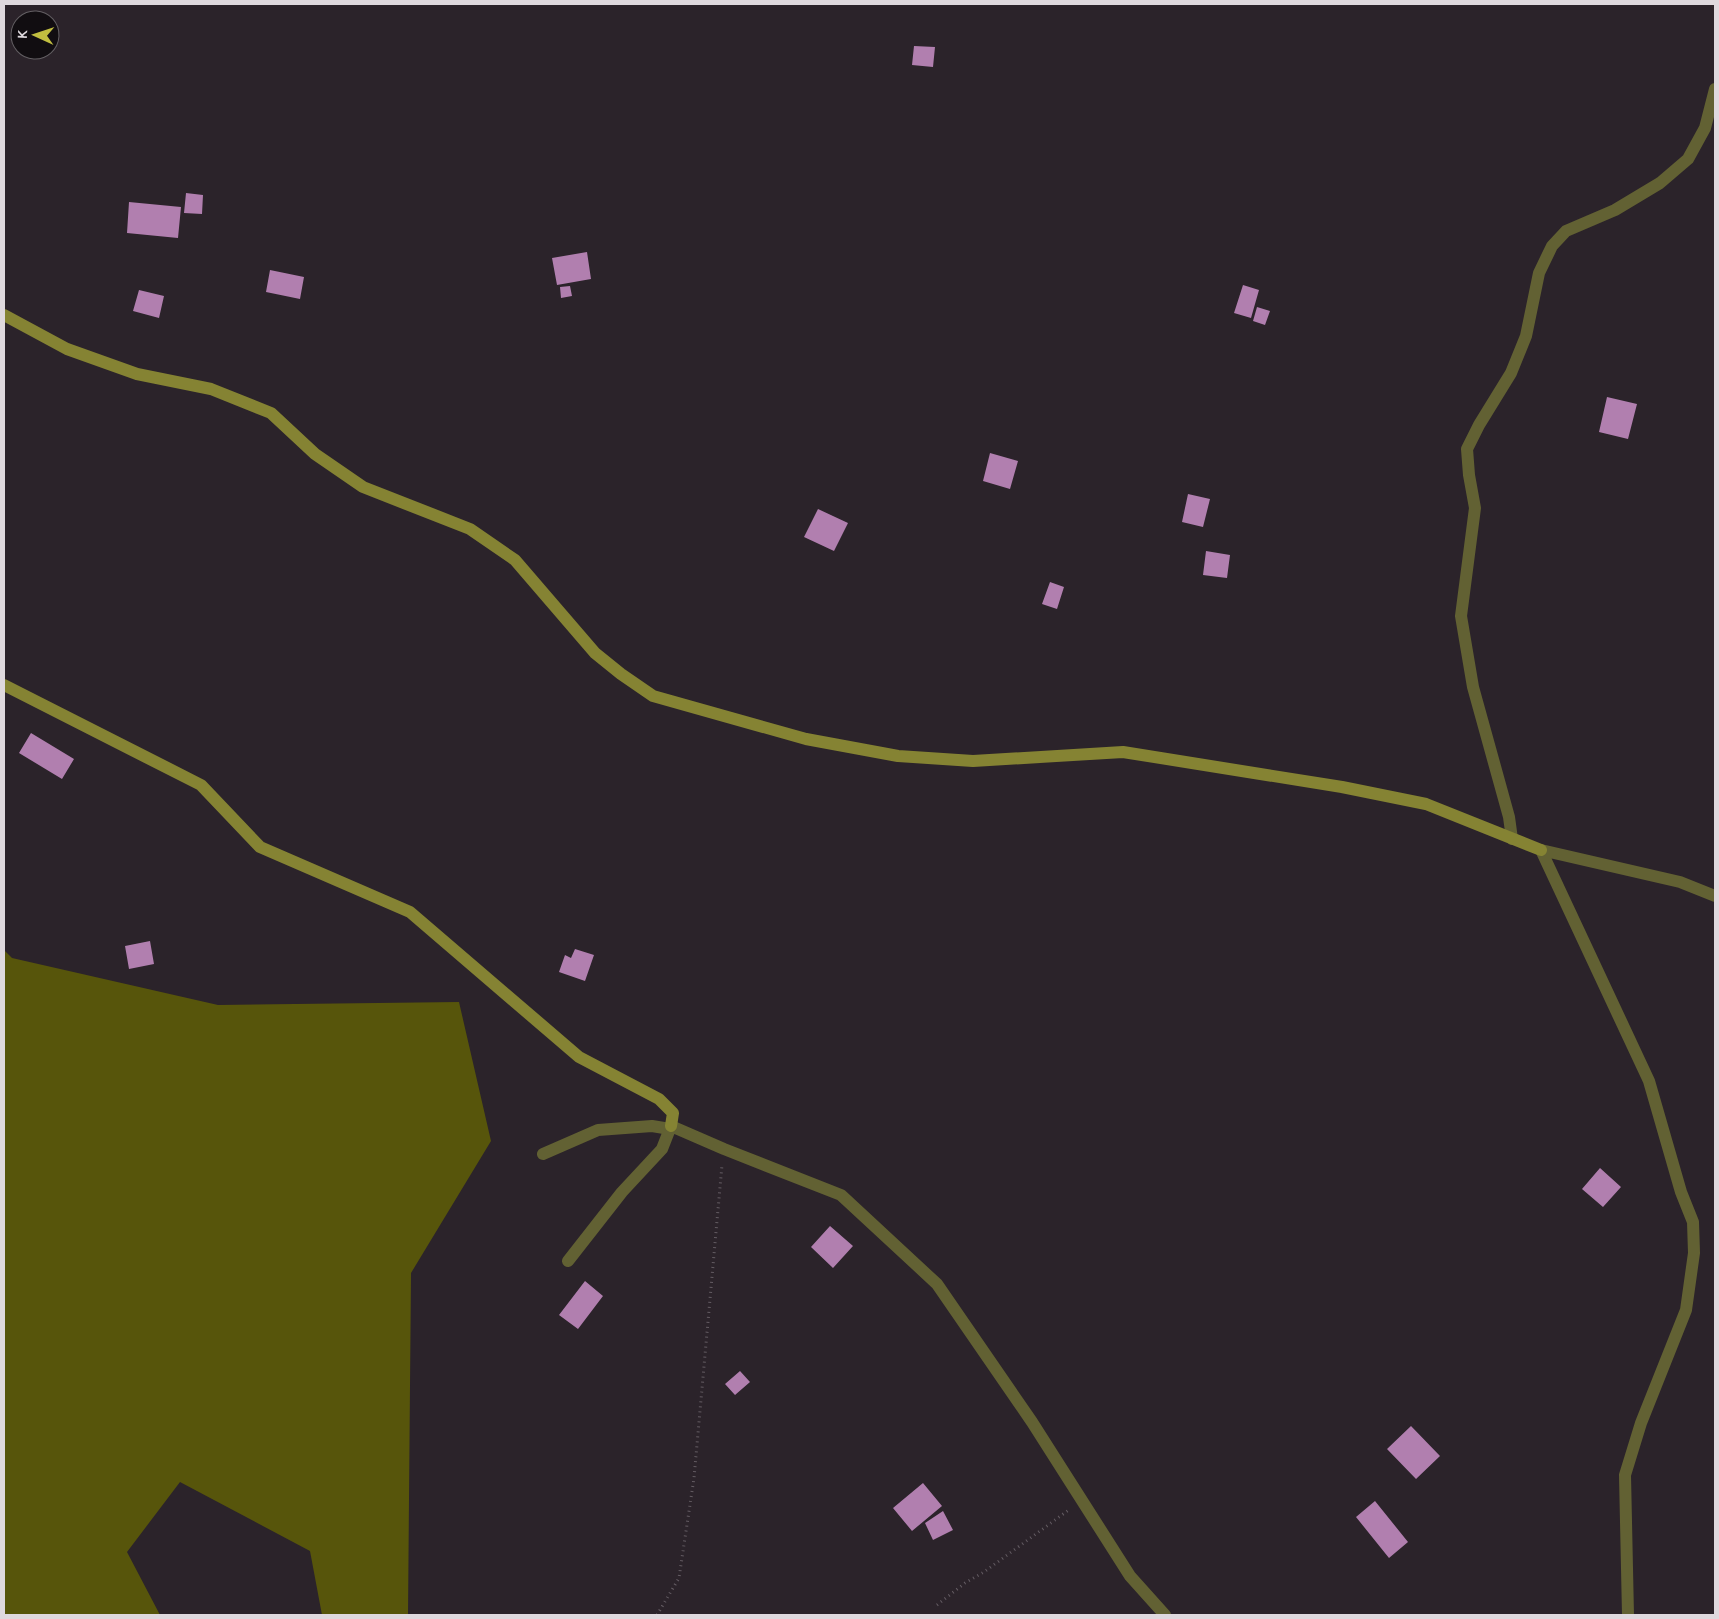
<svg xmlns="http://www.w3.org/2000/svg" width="1719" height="1619" font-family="Karla,sans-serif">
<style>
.forest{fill:#57550b}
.building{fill:#b17faf}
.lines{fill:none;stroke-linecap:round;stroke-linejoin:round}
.path{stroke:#645c63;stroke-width:3;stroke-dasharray:1 4;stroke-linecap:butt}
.street{stroke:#626133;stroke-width:12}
.secondary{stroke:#858333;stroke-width:12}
</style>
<rect width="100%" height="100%" fill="#2b232a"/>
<path class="forest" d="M 4,950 L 12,958 L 218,1005 L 459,1002 L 491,1141 L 411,1273 L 408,1615 L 322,1615 L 310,1551 L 180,1482 L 127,1552 L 160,1615 L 4,1615 Z"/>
<path class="building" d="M 914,46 L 935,47 L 933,67 L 912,65 Z
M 186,193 L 203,195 L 202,214 L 184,213 Z
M 129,202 L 181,207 L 178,238 L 127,233 Z
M 587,252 L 591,279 L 557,285 L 552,258 Z
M 270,270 L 304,277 L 300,299 L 266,292 Z
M 1243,285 L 1259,290 L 1251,318 L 1234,313 Z
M 570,286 L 572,296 L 561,298 L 560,287 Z
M 139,290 L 164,296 L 159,318 L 133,311 Z
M 1257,307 L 1270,311 L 1265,325 L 1253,321 Z
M 1607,397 L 1637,404 L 1628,439 L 1599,432 Z
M 990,453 L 1018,461 L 1010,489 L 983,481 Z
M 1188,494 L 1210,499 L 1203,527 L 1182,522 Z
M 818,509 L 848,523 L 834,551 L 804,537 Z
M 1206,551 L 1230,555 L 1227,578 L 1203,575 Z
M 1050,582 L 1064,587 L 1057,609 L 1042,604 Z
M 31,733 L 74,759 L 62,779 L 19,753 Z
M 150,941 L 154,964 L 129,969 L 125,946 Z
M 575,949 L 594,955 L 585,981 L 559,972 L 565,955 L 571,958 Z
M 1600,1168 L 1621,1187 L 1603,1207 L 1582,1189 Z
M 830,1226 L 853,1246 L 833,1268 L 811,1247 Z
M 585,1281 L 603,1296 L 578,1329 L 559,1315 Z
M 740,1371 L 750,1382 L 735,1395 L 725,1384 Z
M 1411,1426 L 1440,1456 L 1416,1479 L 1387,1449 Z
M 923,1483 L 942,1506 L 912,1531 L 893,1508 Z
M 1375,1501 L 1408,1542 L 1389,1558 L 1356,1517 Z
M 943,1511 L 953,1530 L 933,1540 L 925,1523 Z"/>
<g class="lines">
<path class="path" d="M 937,1605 L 965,1583 L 984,1572 L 1070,1509
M 657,1615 L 679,1578 L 694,1478 L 722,1165"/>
<path class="street" d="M 1512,839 L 1509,817 L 1473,687 L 1461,616 L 1475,508 L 1469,475 L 1467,449 L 1479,425 L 1511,373 L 1526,336 L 1539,273 L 1552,246 L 1566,231 L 1615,210 L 1660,183 L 1688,159 L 1705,128 L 1715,89
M 1541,850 L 1649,1081 L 1681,1192 L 1693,1222 L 1694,1253 L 1686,1310 L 1641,1423 L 1625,1475 L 1628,1615
M 1541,850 L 1680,882 L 1715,896
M 543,1154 L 598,1130 L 652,1126 L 670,1129
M 568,1261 L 622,1192 L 662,1149 L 671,1126 L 724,1149 L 841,1195 L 937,1284 L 1032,1422 L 1130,1576 L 1165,1615"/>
<path class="secondary" d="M 4,315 L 67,349 L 137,374 L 211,389 L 271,413 L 315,454 L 363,487 L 470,529 L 515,560 L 595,653 L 621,674 L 653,696 L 806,739 L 898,756 L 973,761 L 1123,752 L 1342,787 L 1426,804 L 1541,850
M 4,685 L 201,785 L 260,847 L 410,912 L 579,1057 L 659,1099 L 673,1113 L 671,1126"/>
</g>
<rect width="1719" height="1619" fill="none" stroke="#dfd9de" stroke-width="10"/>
<g transform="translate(35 35) rotate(273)"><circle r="24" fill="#110d11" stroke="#635f63"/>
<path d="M0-4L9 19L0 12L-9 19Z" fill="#c1be40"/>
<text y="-8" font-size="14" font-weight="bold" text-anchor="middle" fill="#dfd9de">K</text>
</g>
</svg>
